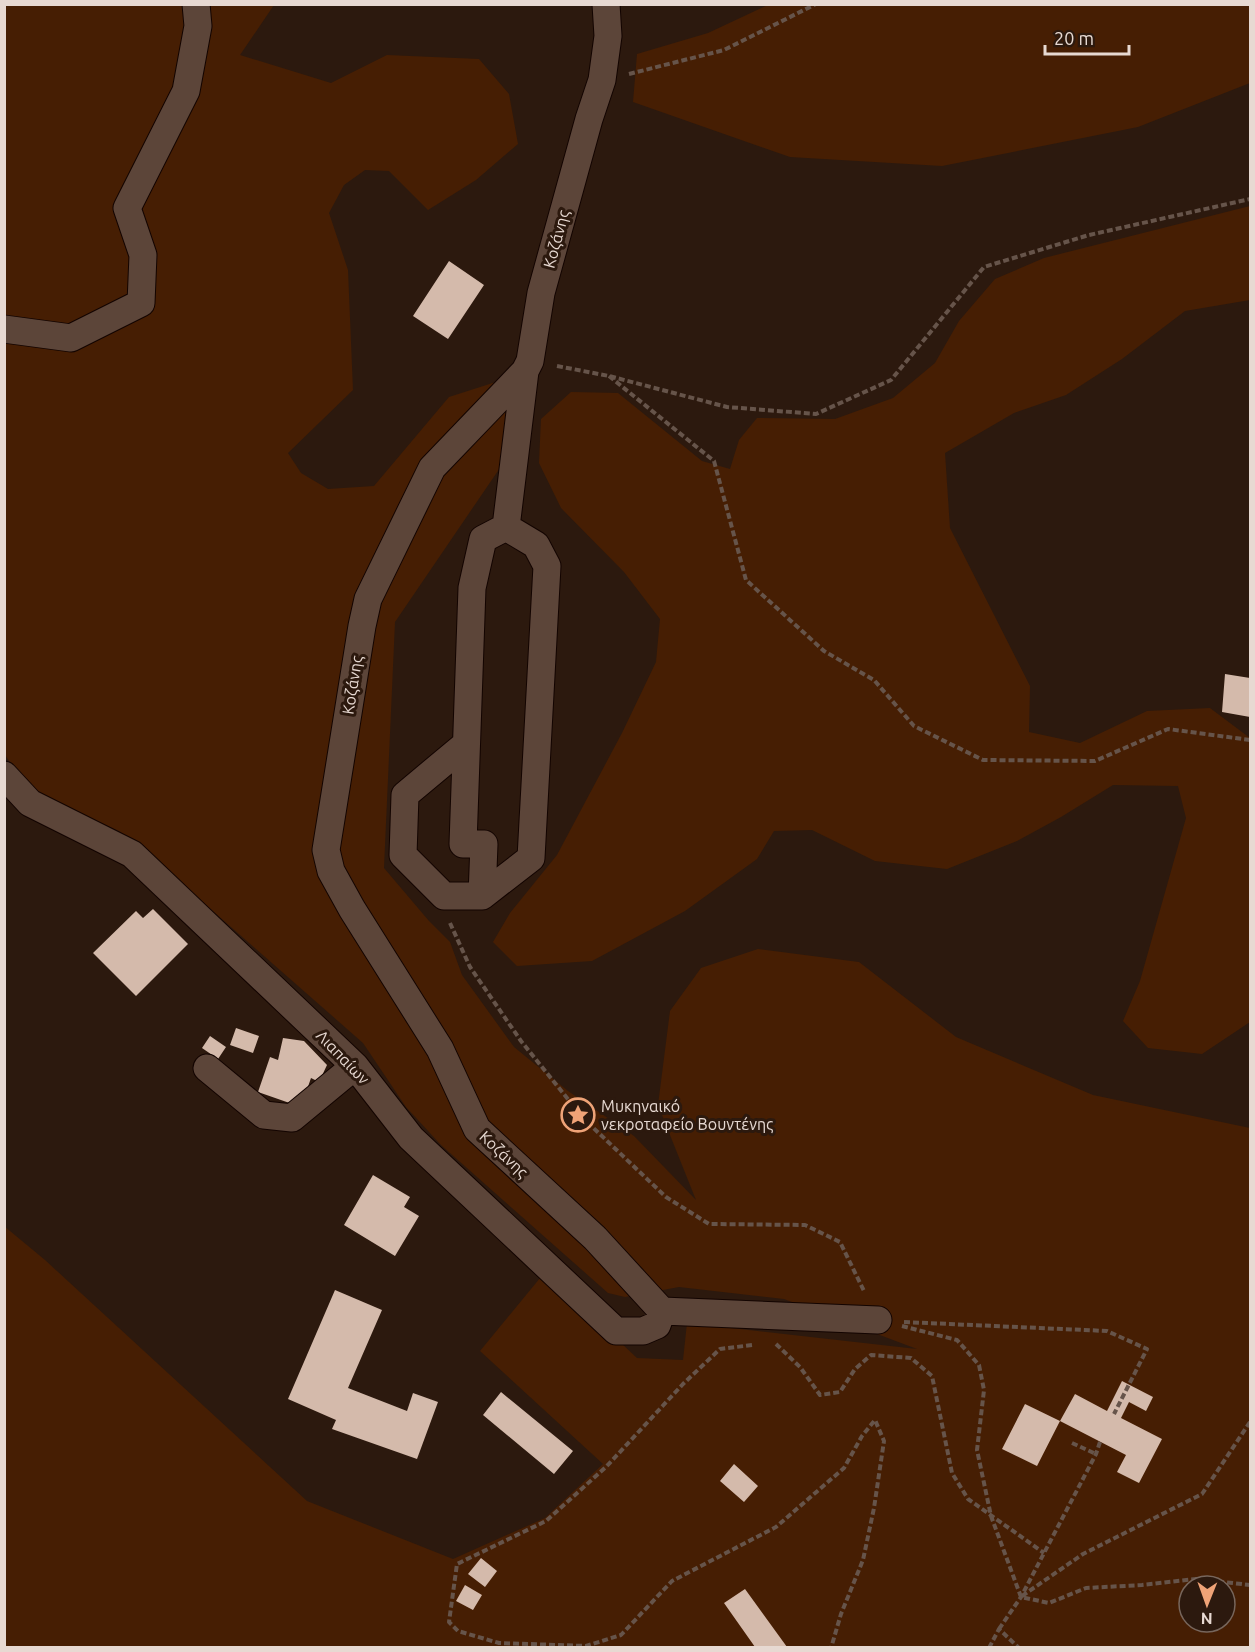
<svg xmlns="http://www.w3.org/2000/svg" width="1255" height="1652" font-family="Ubuntu,sans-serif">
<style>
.green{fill:#461e03;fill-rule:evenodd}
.building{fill:#d4baab}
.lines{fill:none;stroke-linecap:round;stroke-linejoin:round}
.minor-casing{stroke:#130400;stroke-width:29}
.path{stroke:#66544a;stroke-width:4;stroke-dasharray:6 3;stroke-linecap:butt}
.minor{stroke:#5c4539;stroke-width:27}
.labels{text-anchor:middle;stroke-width:6;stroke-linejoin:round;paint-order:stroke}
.street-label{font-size:16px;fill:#e7d9d2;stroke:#2c190e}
.poi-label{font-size:16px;fill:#e7d9d2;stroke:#2c190e;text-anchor:start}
</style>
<rect width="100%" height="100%" fill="#2c190e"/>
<path class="green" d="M 770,4 L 1250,5 L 1250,83 L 1138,127 L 942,166 L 790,157 L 633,102 L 637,54 L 708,33 Z
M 5,5 L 274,5 L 240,55 L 331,83 L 387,55 L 479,59 L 509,94 L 518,144 L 476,180 L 428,210 L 389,171 L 365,170 L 344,185 L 329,213 L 348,270 L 353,390 L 288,453 L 301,473 L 328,489 L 374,486 L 449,397 L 499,381 L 512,405 L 506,459 L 395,622 L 384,868 L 429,921 L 450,942 L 462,975 L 514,1047 L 568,1091 L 634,1136 L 696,1200 L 658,1105 L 670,1011 L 701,968 L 758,949 L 859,962 L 956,1037 L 1093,1095 L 1250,1128 L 1250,1647 L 5,1647 L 4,1226 L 45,1260 L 307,1501 L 453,1559 L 545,1518 L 603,1464 L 480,1351 L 545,1272 L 637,1358 L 683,1360 L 687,1323 L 917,1349 L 784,1299 L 679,1287 L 625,1297 L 608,1293 L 441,1145 L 406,1107 L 363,1043 L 156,861 L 119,831 L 42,797 L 22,780 L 5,755 ZM 1189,1586 L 1225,1586 L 1225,1622 L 1189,1622 Z
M 1250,206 L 1250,300 L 1185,311 L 1122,359 L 1066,395 L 1014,413 L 945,453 L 950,528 L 1030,686 L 1029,732 L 1080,743 L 1147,711 L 1210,708 L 1250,738 L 1250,1022 L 1202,1054 L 1148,1048 L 1123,1021 L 1140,981 L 1186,818 L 1178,786 L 1113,785 L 1061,817 L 1017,841 L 947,869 L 875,861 L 812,830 L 774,831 L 757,859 L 685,911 L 592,961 L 517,966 L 493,942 L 510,913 L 557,855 L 622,733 L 656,662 L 660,619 L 624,572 L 561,508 L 539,463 L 541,419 L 571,392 L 618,393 L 702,461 L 730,469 L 739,440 L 757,418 L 835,419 L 893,398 L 935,363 L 959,321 L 995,279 L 1044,258 Z"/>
<path class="building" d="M 449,261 L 484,285 L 448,339 L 413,316 Z
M 1225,674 L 1250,678 L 1250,717 L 1222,712 Z
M 153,909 L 188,944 L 136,996 L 93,953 L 136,911 L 143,918 Z
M 236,1028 L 259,1036 L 253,1053 L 230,1045 Z
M 210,1036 L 226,1047 L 218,1059 L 202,1048 Z
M 283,1038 L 304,1041 L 327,1065 L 319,1082 L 311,1078 L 301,1107 L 258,1092 L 270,1057 L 278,1060 Z
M 373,1175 L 410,1197 L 404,1207 L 419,1216 L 395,1256 L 344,1225 Z
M 335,1290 L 382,1310 L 348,1388 L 407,1411 L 413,1393 L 438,1402 L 417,1459 L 332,1429 L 336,1420 L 288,1399 Z
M 1122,1381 L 1153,1397 L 1146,1411 L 1129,1402 L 1121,1418 L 1162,1439 L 1139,1483 L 1117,1472 L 1126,1455 L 1060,1421 L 1075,1394 L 1107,1411 Z
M 501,1392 L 573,1451 L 554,1474 L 483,1415 Z
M 1025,1404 L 1060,1421 L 1037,1466 L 1002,1449 Z
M 734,1464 L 758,1486 L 744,1502 L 720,1481 Z
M 481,1558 L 497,1571 L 485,1587 L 468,1574 Z
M 465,1585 L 482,1595 L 473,1610 L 456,1601 Z
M 745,1589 L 787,1647 L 755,1647 L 724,1603 Z"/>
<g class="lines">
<g class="minor-casing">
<path id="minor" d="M 606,4 L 608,36 L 602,80 L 589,119 L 541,293 L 530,361 L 525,371 L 432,468 L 368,599 L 362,626 L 326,850 L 331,871 L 352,909 L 440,1049 L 477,1129 L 595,1238 L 662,1311
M 4,329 L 71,338 L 141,303 L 143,255 L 127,208 L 186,91 L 198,26 L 196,4
M 506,527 L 536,545 L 547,566 L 531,858 L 482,896 L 484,844 L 463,844 L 472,588 L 483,539 L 506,527 L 525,371
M 466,744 L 405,795 L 403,855 L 444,896 L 482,896
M 4,775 L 30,803 L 132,854 L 355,1066 L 411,1138 L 616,1331 L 643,1331 L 657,1325 L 662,1311
M 207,1068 L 264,1115 L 292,1118 L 355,1066
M 662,1311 L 878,1320"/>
</g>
<path class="path" d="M 629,74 L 724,50 L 816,4
M 557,366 L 609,376 L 727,407 L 816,414 L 891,380 L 984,267 L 1089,235 L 1250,199
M 609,376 L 714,461 L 746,580 L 824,651 L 874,680 L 914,726 L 983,760 L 1095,761 L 1168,729 L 1250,740
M 450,923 L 470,967 L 521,1041 L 584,1119 L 666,1197 L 709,1224 L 805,1225 L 840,1242 L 864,1291
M 904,1322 L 1107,1331 L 1147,1349 L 1114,1414
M 902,1326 L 957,1340 L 979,1365 L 984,1390 L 977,1450 L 991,1516 L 1021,1597 L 1049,1603 L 1086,1588 L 1142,1585 L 1196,1579 L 1250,1585
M 776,1344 L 800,1367 L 820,1395 L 840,1392 L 855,1369 L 871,1355 L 911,1358 L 932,1376 L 952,1473 L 968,1499 L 1044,1553
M 752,1345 L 720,1349 L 683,1384 L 606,1467 L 546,1521 L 457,1564 L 449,1622 L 458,1631 L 499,1643 L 586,1646 L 621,1635 L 672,1581 L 776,1527 L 844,1468 L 862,1436 L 875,1420 L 884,1441 L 874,1508 L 863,1560 L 841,1614 L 831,1648
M 1072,1443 L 1096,1454
M 1022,1596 L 1083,1554 L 1202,1494 L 1250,1422
M 999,1629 L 1021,1597 L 1096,1454 L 1100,1442
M 989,1648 L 999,1629 L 1019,1648"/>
<use href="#minor" class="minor"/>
</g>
<defs>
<g id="sight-ring" transform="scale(1.725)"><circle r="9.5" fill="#2c190e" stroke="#efa377" stroke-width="1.5"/><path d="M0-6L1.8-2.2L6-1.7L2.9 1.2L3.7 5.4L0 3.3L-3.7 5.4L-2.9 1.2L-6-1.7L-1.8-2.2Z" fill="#efa377"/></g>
</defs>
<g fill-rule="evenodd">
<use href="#sight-ring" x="578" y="1115"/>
</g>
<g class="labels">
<g class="street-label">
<text transform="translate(556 239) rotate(-75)" y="6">Κοζάνης</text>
<text transform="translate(352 685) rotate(-81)" y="6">Κοζάνης</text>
<text transform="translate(343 1057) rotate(46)" y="6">Λιαπαίων</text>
<text transform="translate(504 1154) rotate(43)" y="6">Κοζάνης</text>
</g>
<g class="poi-label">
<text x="601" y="1112">Μυκηναικό<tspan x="601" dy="18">νεκροταφείο Βουντένης</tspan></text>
</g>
</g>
<rect width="1255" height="1652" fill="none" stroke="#e7d9d2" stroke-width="12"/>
<g transform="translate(1207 1604) rotate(181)"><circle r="28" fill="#2c190e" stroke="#77665c" stroke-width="1.5"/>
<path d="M0-4.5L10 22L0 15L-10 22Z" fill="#efa377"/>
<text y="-9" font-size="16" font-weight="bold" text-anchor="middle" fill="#e7d9d2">N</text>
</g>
<path d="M1045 45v9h84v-9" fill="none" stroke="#e7d9d2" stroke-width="3"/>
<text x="1054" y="45" font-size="18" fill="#e7d9d2" stroke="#2c190e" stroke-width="4.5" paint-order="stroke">20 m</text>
</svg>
